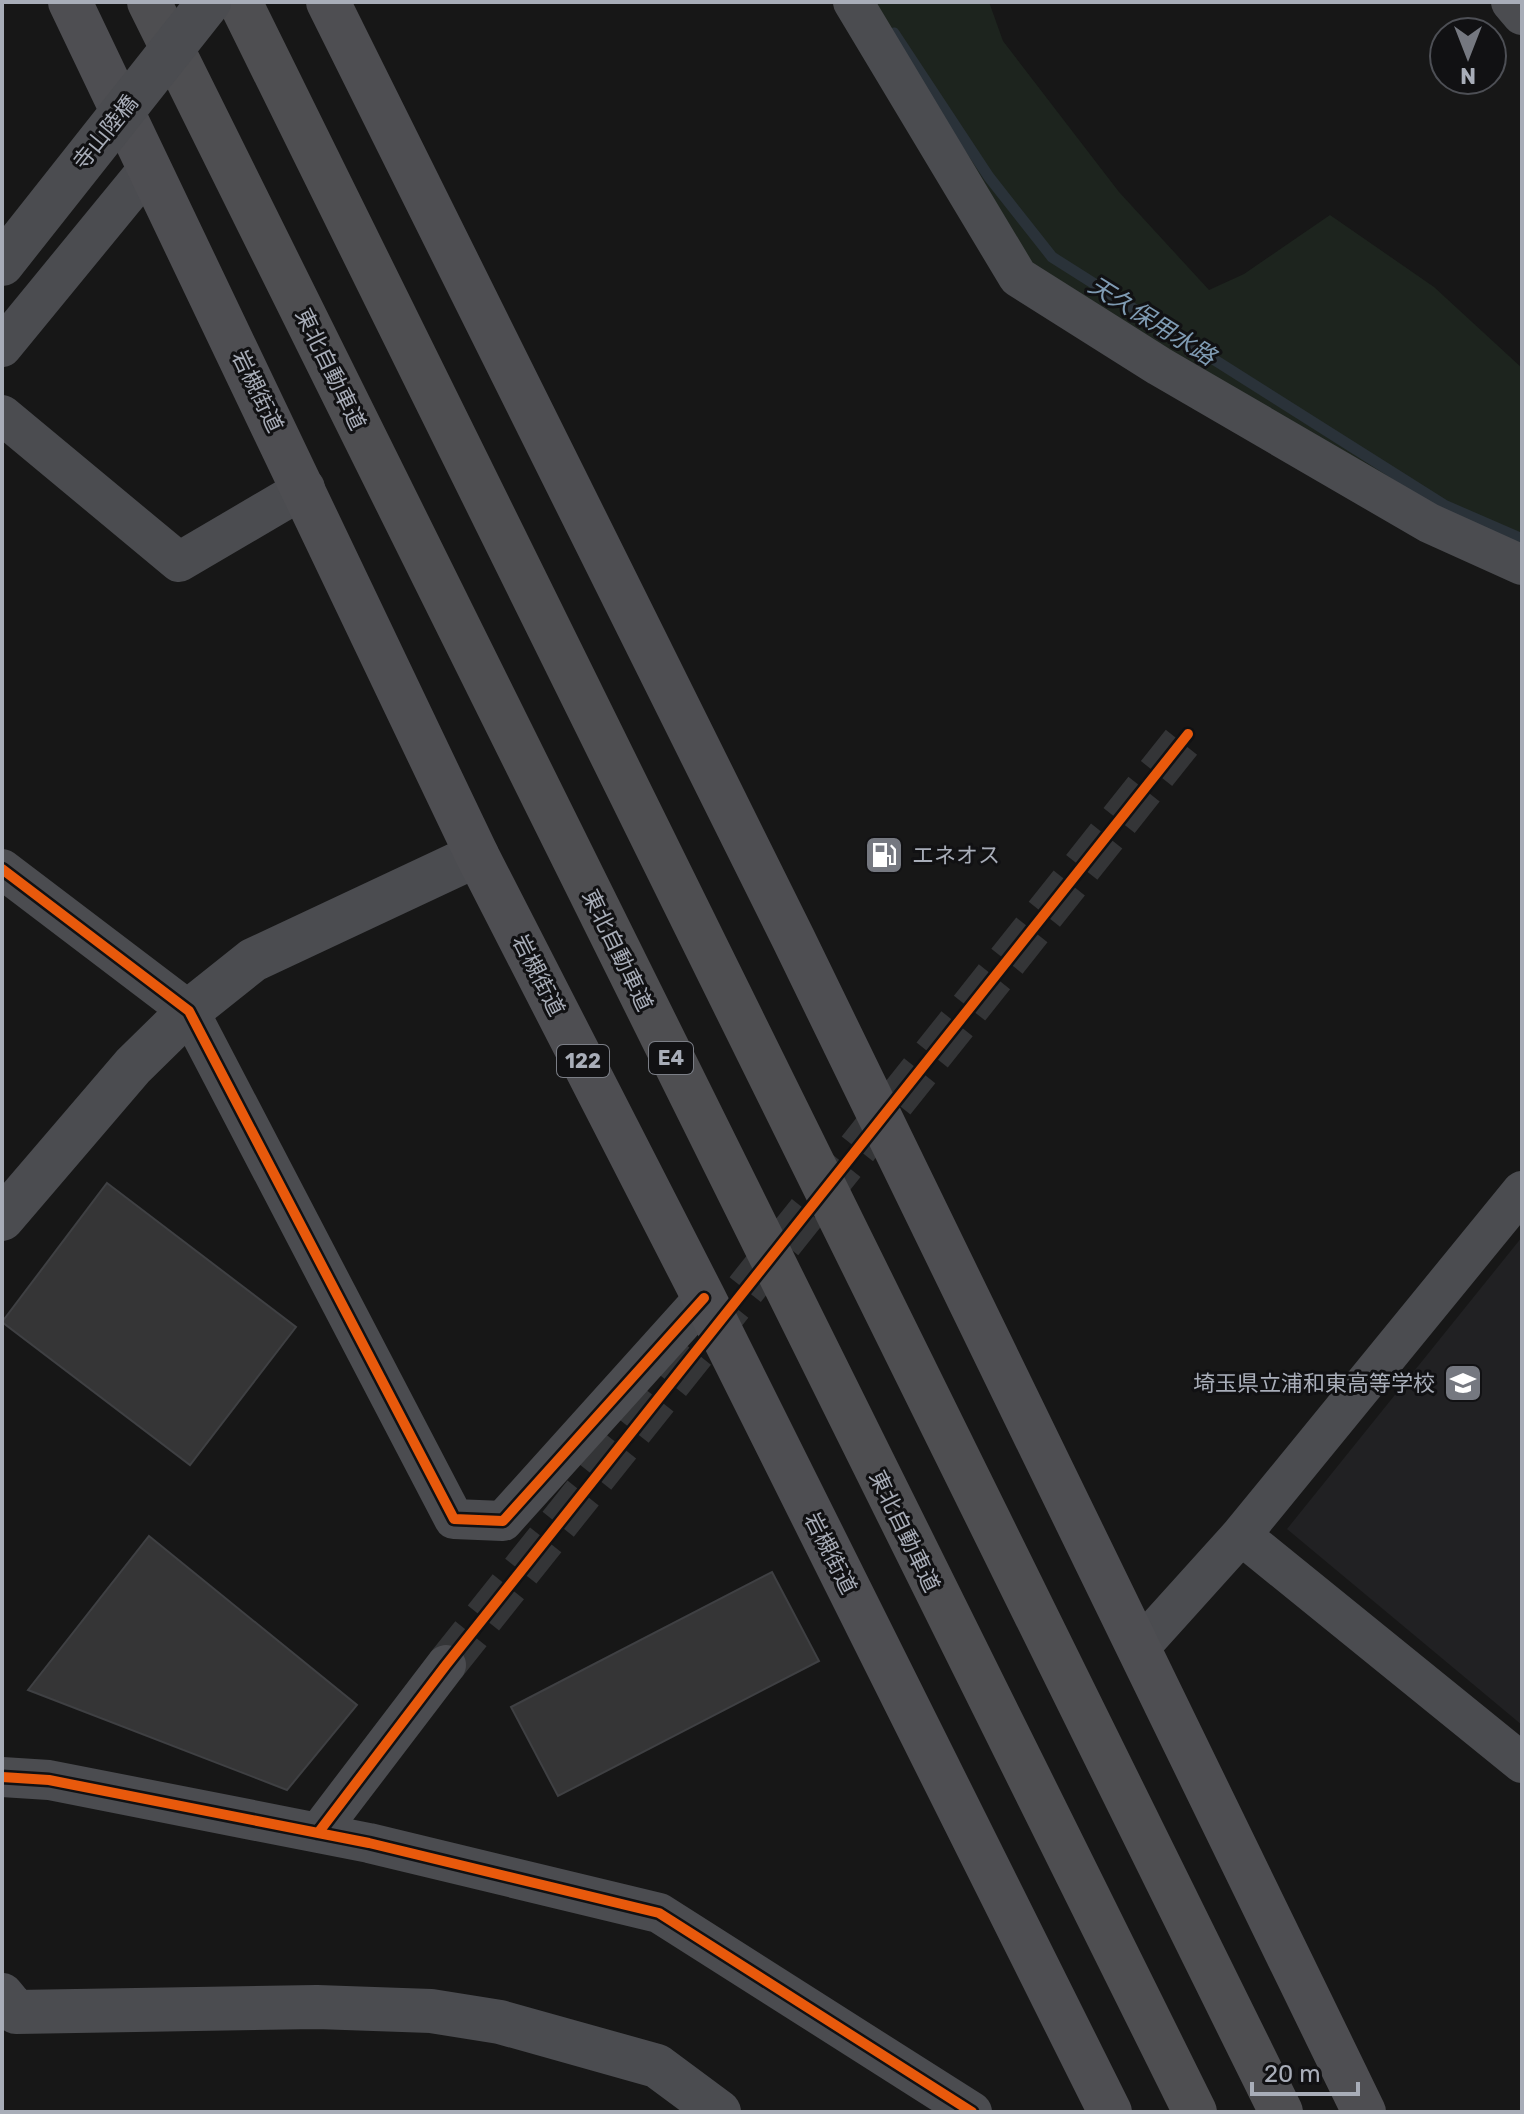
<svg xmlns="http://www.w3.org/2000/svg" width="1524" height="2114" font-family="Rubik,'Noto Sans JP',sans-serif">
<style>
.built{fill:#212123}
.green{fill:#1d241e}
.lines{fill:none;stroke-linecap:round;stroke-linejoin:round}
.stream{stroke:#2a3239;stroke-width:11}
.building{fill:#353536;stroke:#3f4043;stroke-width:2}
.minor-tunnel{stroke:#343537;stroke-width:40;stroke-dasharray:40 20;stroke-linecap:butt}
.minor{stroke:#4b4c50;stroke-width:40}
.tertiary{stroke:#4b4c50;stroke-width:44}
.trunk{stroke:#4e4e52;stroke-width:44}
.motorway{stroke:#4e4e51;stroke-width:44}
.tertiary-bridge{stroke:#4b4c50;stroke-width:44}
.cycleway-casing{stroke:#111113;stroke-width:15}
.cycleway{stroke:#e8590c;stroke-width:10}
.labels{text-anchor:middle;stroke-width:6;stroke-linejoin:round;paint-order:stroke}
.shield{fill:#111113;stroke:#7b7e86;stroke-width:2}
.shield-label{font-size:20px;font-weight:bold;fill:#a8adb8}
.street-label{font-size:22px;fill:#a8adb8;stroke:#111113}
.poi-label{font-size:22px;fill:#a8adb8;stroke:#111113;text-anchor:start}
.water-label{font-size:24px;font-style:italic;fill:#7f9bb3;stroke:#111113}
</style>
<rect width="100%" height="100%" fill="#171717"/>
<path class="built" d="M 1522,1237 L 1522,1725 L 1287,1529 Z"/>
<path class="green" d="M 838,2 L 989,2 L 1003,41 L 1119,192 L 1209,290 L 1244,274 L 1330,215 L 1434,287 L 1522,368 L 1522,576 L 1087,339 Z"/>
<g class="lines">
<path class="stream" d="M 894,33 L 989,177 L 1052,257 L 1444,505 L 1522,539"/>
</g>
<path class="building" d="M 107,1183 L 296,1327 L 190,1465 L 2,1322 Z
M 149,1536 L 357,1705 L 287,1790 L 28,1690 Z
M 772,1572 L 819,1661 L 558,1796 L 511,1707 Z"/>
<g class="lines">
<path class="minor-tunnel" d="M 446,1665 L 1188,734"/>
<path class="minor" d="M 853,2 L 1018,277 L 1159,366 L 1429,523 L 1522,565
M 1511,2 L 1522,15
M 2,347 L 148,169
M 2,415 L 179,562 L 305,488
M 2,869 L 189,1011 L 454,1519 L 503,1521 L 704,1298
M 1241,1535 L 1522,1763
M 1140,1647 L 1241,1535 L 1522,1191
M 2,1777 L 49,1780 L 369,1843 L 659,1913 L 972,2112
M 318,1833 L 446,1665"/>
<path class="tertiary" d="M 2,1219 L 133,1066 L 189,1011 L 253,960 L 477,855
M 2,1995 L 16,2012 L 317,2007 L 431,2011 L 500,2022 L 657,2066 L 719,2112"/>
<path class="trunk" d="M 70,2 L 477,855 L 704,1298 L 1110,2112
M 328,2 L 793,938 L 1364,2112"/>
<path class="motorway" d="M 149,2 L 1195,2112
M 240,2 L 1281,2112"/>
<path class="tertiary-bridge" d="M 2,264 L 209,2"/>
<g class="cycleway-casing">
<path id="cycleway" d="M 2,869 L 189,1011 L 454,1519 L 503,1521 L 704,1298
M 2,1777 L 49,1780 L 369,1843 L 659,1913 L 972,2112
M 318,1833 L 446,1665 L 1188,734"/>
</g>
<use href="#cycleway" class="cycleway"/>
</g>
<defs>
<g id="fuel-square" transform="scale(2)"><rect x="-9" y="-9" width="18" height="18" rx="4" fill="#757880" stroke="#111113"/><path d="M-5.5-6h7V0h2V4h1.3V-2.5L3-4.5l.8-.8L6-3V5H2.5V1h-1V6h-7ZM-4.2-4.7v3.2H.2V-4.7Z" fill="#fff"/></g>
<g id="school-square" transform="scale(2)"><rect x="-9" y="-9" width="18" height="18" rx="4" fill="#757880" stroke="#111113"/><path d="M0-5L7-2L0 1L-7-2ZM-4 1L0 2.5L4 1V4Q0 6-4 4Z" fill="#fff"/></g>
</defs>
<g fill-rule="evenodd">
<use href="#fuel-square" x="884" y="855"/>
<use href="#school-square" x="1463" y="1383"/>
</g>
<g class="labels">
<g class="shield">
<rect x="649" y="1042" width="44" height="32" rx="6"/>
<rect x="557" y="1045" width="52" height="32" rx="6"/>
</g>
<g class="shield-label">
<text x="671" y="1065">E4</text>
<text x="583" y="1068">122</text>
</g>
<g class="street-label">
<text transform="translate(105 132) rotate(-51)" y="8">寺山陸橋</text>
<text transform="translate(331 369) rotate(64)" y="8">東北自動車道</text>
<text transform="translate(258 391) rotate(64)" y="8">岩槻街道</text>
<text transform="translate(618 950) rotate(64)" y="8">東北自動車道</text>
<text transform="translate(539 975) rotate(63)" y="8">岩槻街道</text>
<text transform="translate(905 1531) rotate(64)" y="8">東北自動車道</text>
<text transform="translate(831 1553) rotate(63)" y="8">岩槻街道</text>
</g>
<g class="poi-label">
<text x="912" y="863">エネオス</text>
<text x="1435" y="1391" text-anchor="end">埼玉県立浦和東高等学校</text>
</g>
<g class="water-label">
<text transform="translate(1152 321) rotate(32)" y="8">天久保用水路</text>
</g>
</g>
<rect width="1524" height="2114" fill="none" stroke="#a8adb8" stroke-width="8"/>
<g transform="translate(1468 56) rotate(180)"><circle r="38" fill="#111113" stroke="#4d4f55" stroke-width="2"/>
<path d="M0-6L14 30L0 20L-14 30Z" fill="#757880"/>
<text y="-12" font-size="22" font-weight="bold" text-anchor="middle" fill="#a8adb8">N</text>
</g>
<path d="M1252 2082v12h106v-12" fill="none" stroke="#a8adb8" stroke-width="4"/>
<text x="1264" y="2082" font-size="24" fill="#a8adb8" stroke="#111113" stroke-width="6" paint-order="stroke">20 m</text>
</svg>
